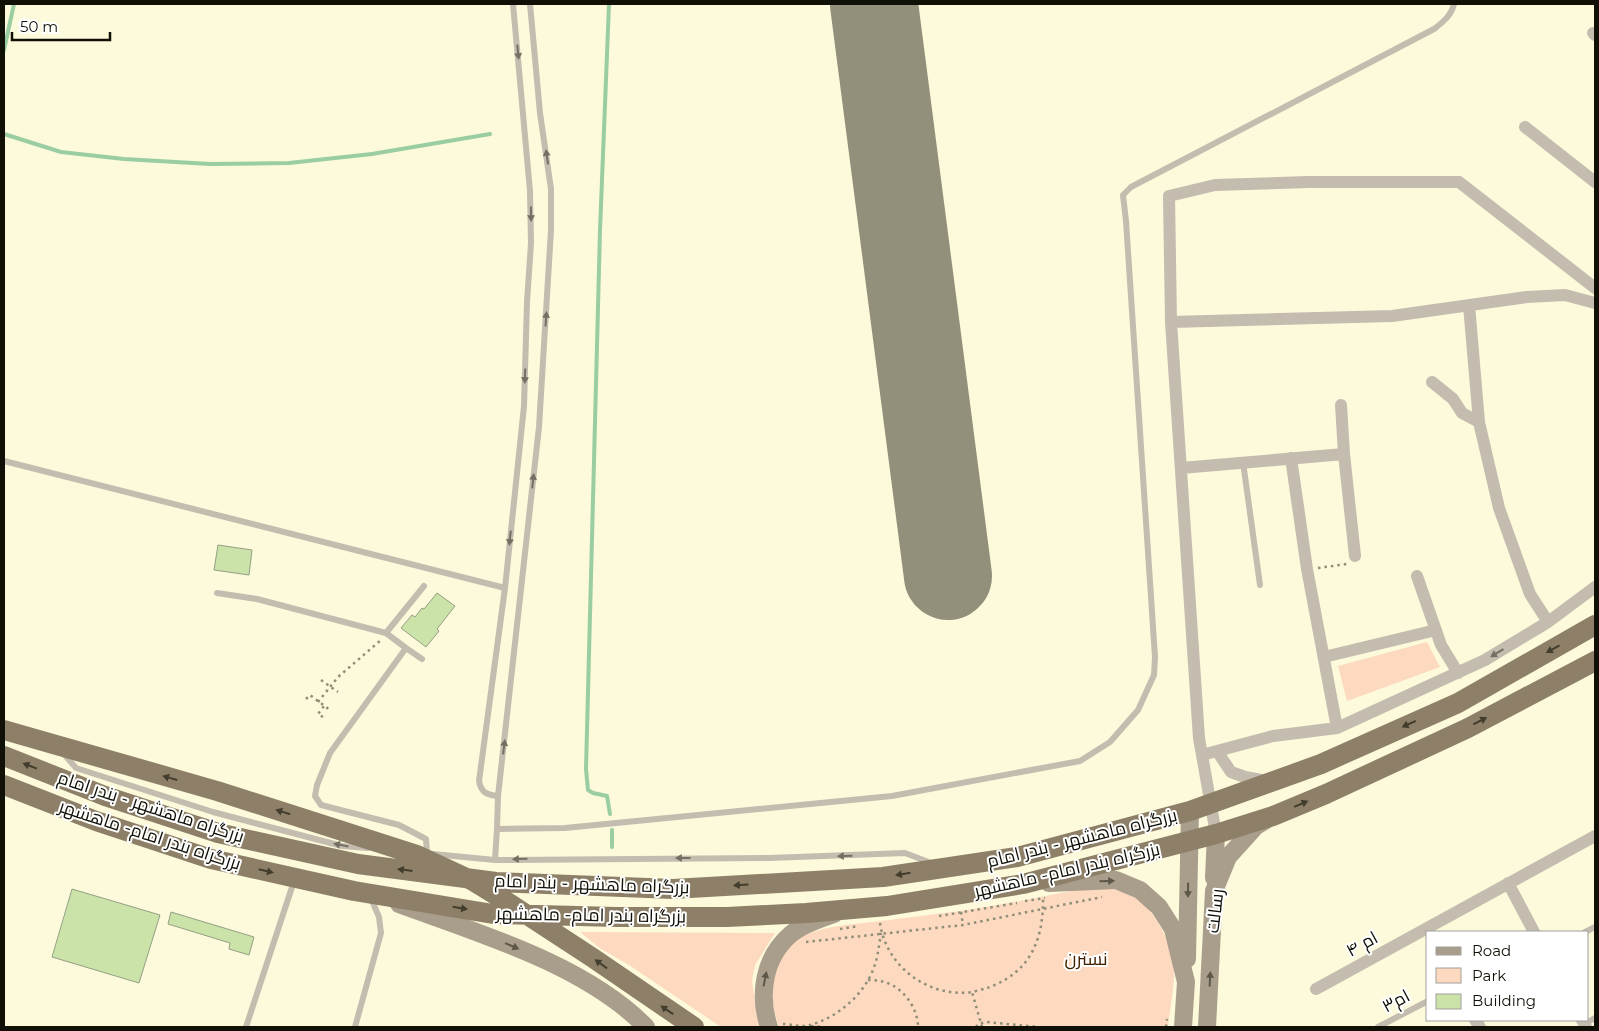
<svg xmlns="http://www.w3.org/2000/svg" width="1599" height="1031" font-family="Montserrat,Cairo,sans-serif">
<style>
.green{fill:#fdd9bf}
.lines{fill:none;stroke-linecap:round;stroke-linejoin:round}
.stream{stroke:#9acda2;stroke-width:4}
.runway{stroke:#92907a;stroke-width:88}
.building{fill:#cbe2a9;stroke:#949f84}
.path{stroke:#8f8e78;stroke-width:2.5;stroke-dasharray:2.5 4;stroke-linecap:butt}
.service{stroke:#c3bcaf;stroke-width:6}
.minor{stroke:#c3bcaf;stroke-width:12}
.secondary{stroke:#a99e8c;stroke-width:18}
.trunk{stroke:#8e8068;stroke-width:20}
.oneway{fill:#736f63}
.oneway2{fill:#433d2d}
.oneway3{fill:#5d5749}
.labels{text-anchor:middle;stroke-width:4;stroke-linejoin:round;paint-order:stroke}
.street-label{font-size:18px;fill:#111006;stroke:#fff}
.park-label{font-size:18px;fill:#412001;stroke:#fff}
</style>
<rect width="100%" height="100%" fill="#fcfada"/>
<path class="green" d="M 1427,642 L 1440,667 L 1347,701 L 1338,666 Z
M 1088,888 C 1102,889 1121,888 1133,895 C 1152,906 1174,946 1174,966 C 1175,986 1170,1007 1168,1027 L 1007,1027 L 986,1025 L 980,1027 L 779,1027 C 770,1002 767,964 790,945 C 813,925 851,925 881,921 C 910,917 939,914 968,910 C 1008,904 1048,895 1088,888 Z
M 580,932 L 775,933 L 755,965 L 752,981 L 759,1027 L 721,1027 L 629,965 L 601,949 Z"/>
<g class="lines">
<path class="stream" d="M 609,4 L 600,230 L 586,769 L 588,790 L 593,793 L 607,796 L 610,814
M 4,50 L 14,4
M 4,134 L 61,152 L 124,159 L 210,164 L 289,163 L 372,154 L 490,134
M 612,830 L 612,847"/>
<path class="runway" d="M 874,4 L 948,576"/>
</g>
<path class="building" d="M 218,545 L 252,550 L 249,575 L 214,570 Z
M 437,593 L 455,606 L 437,629 L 439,631 L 426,647 L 401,628 L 412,615 L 415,617 L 422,608 L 424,609 Z
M 72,889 L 160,915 L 139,983 L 52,957 Z
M 171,912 L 254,937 L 249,955 L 229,949 L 230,943 L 168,924 Z"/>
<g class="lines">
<path class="path" d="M 1318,568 L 1347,564
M 321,680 L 338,692
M 306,699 L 310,695 L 330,710
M 318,702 L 338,677 L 381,640
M 323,717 L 318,714 L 324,706
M 1025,901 L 1045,898
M 961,912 L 963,925
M 939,916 L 1017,903
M 880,923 C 886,967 929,998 972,992
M 840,929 L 859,926
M 806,942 L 963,925 L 1102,897
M 868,980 C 872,980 876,980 880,981 C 901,984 918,1007 918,1027
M 783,1024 C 791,1024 803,1028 810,1025 C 837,1018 865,994 874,967 C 878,957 879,945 881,933
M 811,1026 L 822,1027
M 976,1027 L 978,1024 L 986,1022 L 1039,1027
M 982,1027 L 972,992 C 1024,981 1044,948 1043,897
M 1166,1027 L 1167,1019"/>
<path class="service" d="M 513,4 L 530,191 L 531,243 L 527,302 L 524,406 L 505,588 L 479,781 C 481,793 488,795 498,796 L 497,829 L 565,828 L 892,796 L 1080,761 L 1110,742 L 1138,710 L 1154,675 L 1155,657 L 1126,221 L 1123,195 L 1131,187 L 1434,29 C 1443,22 1451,16 1454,4
M 4,461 L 505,588
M 1243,462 L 1260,585
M 217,593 L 257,599 L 386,633 L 406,648 L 330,753 L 317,785 L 315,796 L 321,805 L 399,825 L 426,839 L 427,853
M 386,633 L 424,586
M 406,648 L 422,659
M 63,753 L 76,768 L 213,812 L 342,846 L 368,848
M 498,796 L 539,427 L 551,230 L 551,189 L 540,113 L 530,4
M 433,854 L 495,860 L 769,858 L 905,853 L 931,863
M 495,860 L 497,829
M 1585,932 L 1595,927
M 1583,1025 L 1595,1018
M 246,1027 L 294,881
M 355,1027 L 381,933 L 379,917 L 370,896
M 1378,1027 L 1428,1001"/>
<path class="minor" d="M 1593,33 L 1595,35
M 1525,127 L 1595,182
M 1171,322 L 1169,196 L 1215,185 L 1309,182 L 1459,182 L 1595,288
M 1432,382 L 1453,399 L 1462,413 L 1479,422 L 1469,305
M 1479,422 L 1499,508 L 1530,594 L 1548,622
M 1344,454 L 1355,556
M 1181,468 L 1344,454 L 1341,405
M 1417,576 L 1441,645 L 1458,673
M 1324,657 L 1436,630
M 1337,728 L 1485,660 L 1548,622 L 1595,587
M 1217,751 L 1231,772 L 1245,777 L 1267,781
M 1202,755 L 1273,736 L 1337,728 L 1307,569 L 1291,458
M 1216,834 L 1199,738 L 1171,322 L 1392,316 L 1527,297 L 1565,295 L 1595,303
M 1508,883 L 1534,932
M 1316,989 L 1595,836
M 1475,1020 L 1480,1027
M 1582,1020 L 1586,1027"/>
<path class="secondary" d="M 1214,878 L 1216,834
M 1049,883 L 1116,880 L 1140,890 L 1159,907 L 1173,929 L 1186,982 L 1183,1027
M 399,904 C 478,933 586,965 646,1027
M 1187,959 L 1190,811
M 769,1027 C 758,994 764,957 791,934 C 803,924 820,919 834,914
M 1207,1027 L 1214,891 L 1228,857 L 1256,826 L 1266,820"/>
<path class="trunk" d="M 4,730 L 217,791 L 417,855 L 473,881 L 512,905 L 593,958 L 694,1027
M 4,756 L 105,796 L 218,833 L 358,864 L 496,882 L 673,889 L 883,877 L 1017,857 L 1190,811 L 1321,764 L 1458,703 L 1595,625
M 4,785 L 96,821 L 211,859 L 354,891 L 493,914 L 617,917 L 727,917 L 806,913 L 887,906 L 1023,884 L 1216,834 L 1273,816 L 1326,794 L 1468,728 L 1595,661"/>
</g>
<defs><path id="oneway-solid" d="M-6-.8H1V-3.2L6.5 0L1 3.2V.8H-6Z" transform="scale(1.25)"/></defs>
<g class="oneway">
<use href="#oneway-solid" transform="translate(518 52) rotate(84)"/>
<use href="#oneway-solid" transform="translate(547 157) rotate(-98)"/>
<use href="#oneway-solid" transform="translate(531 214) rotate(89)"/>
<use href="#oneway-solid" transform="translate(546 319) rotate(-86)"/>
<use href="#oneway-solid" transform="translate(525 376) rotate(92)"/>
<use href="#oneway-solid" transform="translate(533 481) rotate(-84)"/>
<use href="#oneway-solid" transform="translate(510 538) rotate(96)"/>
<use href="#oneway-solid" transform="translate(1497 653) rotate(149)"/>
<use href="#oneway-solid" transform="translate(504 747) rotate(-83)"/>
<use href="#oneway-solid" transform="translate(341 845) rotate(-169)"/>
<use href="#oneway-solid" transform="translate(845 856) rotate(178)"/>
<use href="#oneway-solid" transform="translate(683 858) rotate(-180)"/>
<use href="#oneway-solid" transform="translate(520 859) rotate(179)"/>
</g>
<g class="oneway2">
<use href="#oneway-solid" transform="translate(1553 649) rotate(151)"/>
<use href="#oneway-solid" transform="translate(1480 721) rotate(-27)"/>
<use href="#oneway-solid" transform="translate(1409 724) rotate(156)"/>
<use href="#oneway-solid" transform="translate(30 766) rotate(-159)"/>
<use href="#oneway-solid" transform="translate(170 778) rotate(-164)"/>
<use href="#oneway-solid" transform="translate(1301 804) rotate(-23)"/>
<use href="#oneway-solid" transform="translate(283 812) rotate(-162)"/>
<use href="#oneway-solid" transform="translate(405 870) rotate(-173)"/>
<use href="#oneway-solid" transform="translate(266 871) rotate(13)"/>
<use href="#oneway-solid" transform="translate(903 874) rotate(171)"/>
<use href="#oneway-solid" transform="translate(741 885) rotate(177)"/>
<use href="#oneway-solid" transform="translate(460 908) rotate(9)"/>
<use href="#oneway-solid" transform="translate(601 964) rotate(-144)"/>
<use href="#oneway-solid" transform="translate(667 1010) rotate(-146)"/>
</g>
<g class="oneway3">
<use href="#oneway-solid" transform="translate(1107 881) rotate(-2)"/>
<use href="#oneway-solid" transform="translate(1188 890) rotate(91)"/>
<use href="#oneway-solid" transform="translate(512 946) rotate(23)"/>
<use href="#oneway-solid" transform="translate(765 979) rotate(-79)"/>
<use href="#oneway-solid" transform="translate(1210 979) rotate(-87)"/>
</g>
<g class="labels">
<g class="street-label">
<text transform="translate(151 807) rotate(18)" y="6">بزرگراه ماهشهر - بندر امام</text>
<text transform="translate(150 835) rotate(18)" y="6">بزرگراه بندر امام- ماهشهر</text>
<text transform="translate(1082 838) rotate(-14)" y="6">بزرگراه ماهشهر - بندر امام</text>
<text transform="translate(1067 870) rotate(-13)" y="6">بزرگراه بندر امام- ماهشهر</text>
<text transform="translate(592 884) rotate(2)" y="6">بزرگراه ماهشهر - بندر امام</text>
<text transform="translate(1215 911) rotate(-83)" y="6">رسالت</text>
<text transform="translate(591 915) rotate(1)" y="6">بزرگراه بندر امام- ماهشهر</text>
<text transform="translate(1362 944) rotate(-29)" y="6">ام ۴</text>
<text transform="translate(1396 1001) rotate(-28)" y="6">ام۳</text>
</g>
<g class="park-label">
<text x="1086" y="965">نسترن</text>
</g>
</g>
<rect width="1599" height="1031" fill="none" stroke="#111006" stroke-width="10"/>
<rect x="1426" y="931" width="162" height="90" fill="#ffffff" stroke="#a09f9b"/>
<rect x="1436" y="947" width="25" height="8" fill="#a99e8c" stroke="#a09f9b"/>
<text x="1472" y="956" font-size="15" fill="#111006">Road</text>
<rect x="1436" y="968" width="25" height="15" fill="#fdd9bf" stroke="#a09f9b"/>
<text x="1472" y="981" font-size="15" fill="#111006">Park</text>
<rect x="1436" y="994" width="25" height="15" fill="#cbe2a9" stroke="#a09f9b"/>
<text x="1472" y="1006" font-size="15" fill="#111006">Building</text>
<path d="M12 32v8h98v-8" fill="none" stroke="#111006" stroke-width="2.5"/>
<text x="20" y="32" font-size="15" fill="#111006" stroke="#ffffff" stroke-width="4" paint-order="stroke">50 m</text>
</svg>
